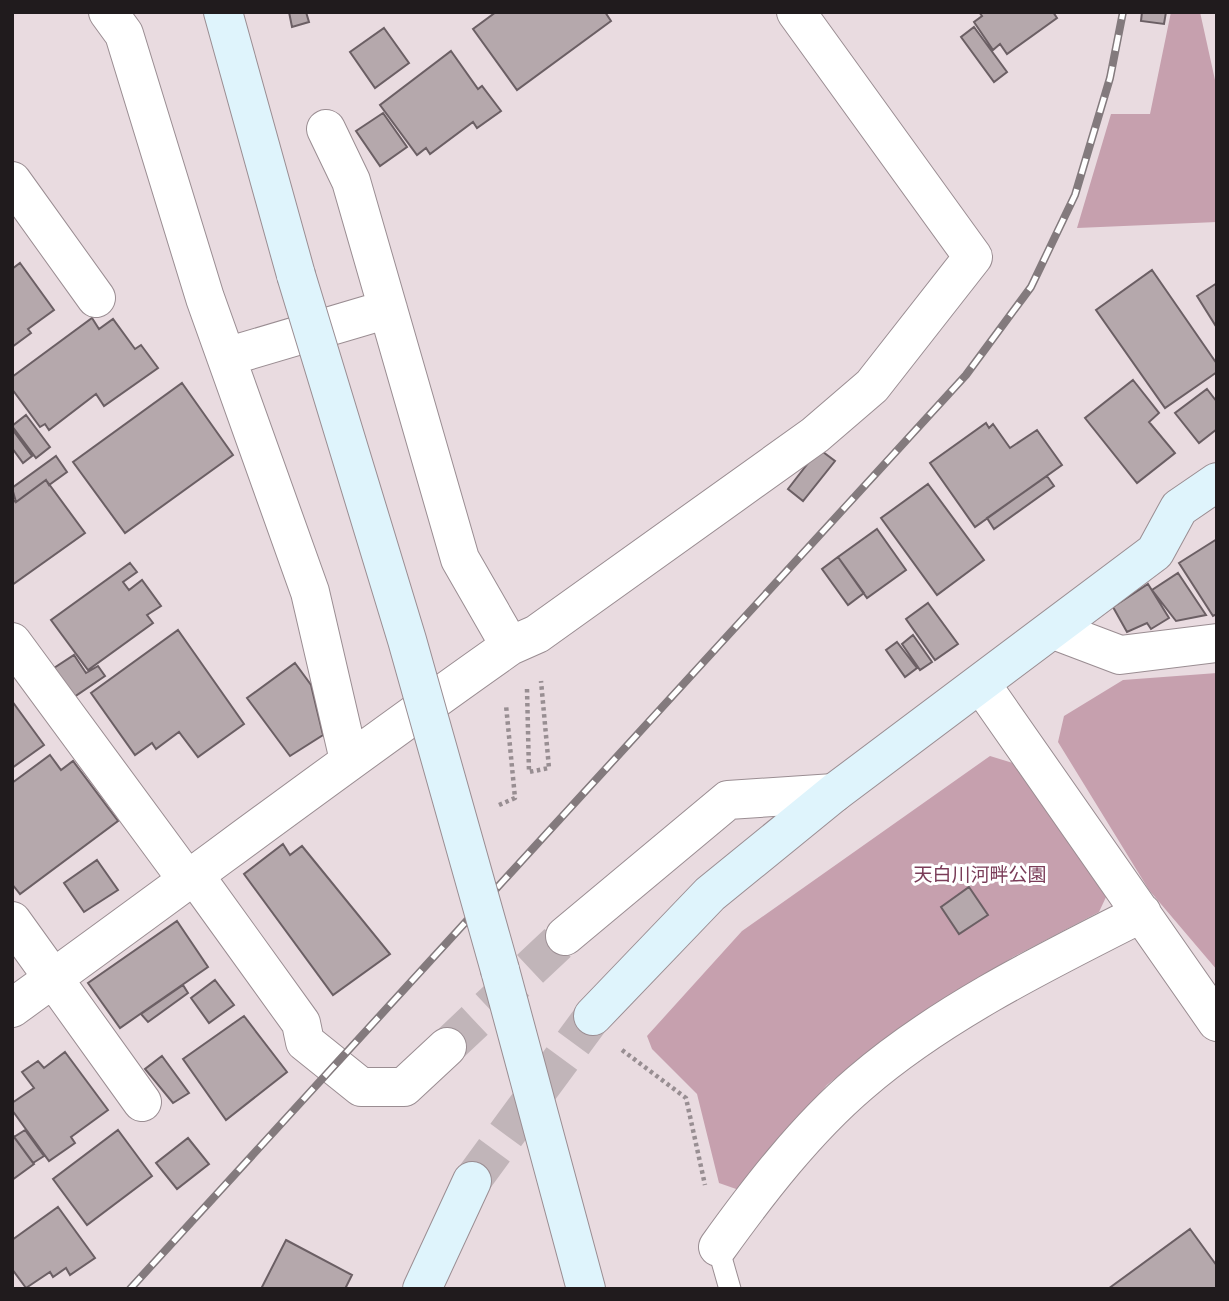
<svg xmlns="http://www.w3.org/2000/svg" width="1229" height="1301" font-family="'Titillium Web','Noto Sans JP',sans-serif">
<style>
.green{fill:#c6a0ae}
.building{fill:#b5a8ac;stroke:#6b5f64;stroke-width:2}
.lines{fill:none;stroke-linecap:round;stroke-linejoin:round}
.street-tunnel{stroke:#c1b5b9;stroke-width:38;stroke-dasharray:38 19;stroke-linecap:butt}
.secondary-tunnel{stroke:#c1b5b9;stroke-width:38;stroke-dasharray:38 19;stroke-linecap:butt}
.lane-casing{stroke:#9a8d92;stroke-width:23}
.street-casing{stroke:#9a8d92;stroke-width:40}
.secondary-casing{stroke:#9a8d92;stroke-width:40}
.path{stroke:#988e92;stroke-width:4.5;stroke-dasharray:3.5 3.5;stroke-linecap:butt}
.lane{stroke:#fff;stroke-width:21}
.street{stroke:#fff;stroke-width:38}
.secondary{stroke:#dff4fc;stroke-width:38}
.rail-casing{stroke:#837a7d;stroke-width:8}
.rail{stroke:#fff;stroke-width:5;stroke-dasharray:16;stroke-linecap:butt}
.secondary-bridge-casing{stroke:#9a8d92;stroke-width:40;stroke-linecap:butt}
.secondary-bridge{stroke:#dff4fc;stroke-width:38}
.labels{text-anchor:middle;stroke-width:6;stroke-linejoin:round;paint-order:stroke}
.park-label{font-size:19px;fill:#7a3c58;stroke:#fff}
</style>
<rect width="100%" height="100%" fill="#e9dbe0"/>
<path class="green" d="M 1171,12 L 1200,12 L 1217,89 L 1217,222 L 1077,228 L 1111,114 L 1150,114 Z
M 1217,673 L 1217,970 L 1149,890 L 1058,742 L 1064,716 L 1123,680 Z
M 990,756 L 1016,764 L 1106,897 L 1099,912 L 1013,957 L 882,1041 L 827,1085 L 739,1190 L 719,1183 L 697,1094 L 652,1049 L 647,1036 L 742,931 Z"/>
<path class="building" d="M 289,12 L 306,12 L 309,22 L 292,27 Z
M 496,12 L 605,12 L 611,21 L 517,90 L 473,29 Z
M 979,12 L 1053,12 L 1057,18 L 1007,54 L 1000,44 L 993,50 L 974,22 L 982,16 Z
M 1142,12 L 1166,12 L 1164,24 L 1141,21 Z
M 974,27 L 1007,72 L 994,82 L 961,37 Z
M 384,28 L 409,63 L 375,88 L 350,52 Z
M 451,51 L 478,89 L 482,86 L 501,111 L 477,128 L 473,122 L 430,154 L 426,148 L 417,155 L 380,105 Z
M 383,113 L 407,147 L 380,166 L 356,131 Z
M 20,263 L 54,310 L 28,329 L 31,333 L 12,347 L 12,269 Z
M 1152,270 L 1217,364 L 1217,372 L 1165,408 L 1096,310 Z
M 1217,283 L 1217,328 L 1197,296 Z
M 92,318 L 99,329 L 113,319 L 135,349 L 141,345 L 158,368 L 104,406 L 96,394 L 49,430 L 45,424 L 40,427 L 12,389 L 12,377 Z
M 1133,380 L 1159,413 L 1149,422 L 1175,453 L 1137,483 L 1085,418 Z
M 182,383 L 233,455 L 125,533 L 73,462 Z
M 1207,389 L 1217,402 L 1217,429 L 1199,443 L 1175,413 Z
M 26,415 L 50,447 L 36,458 L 12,426 Z
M 986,423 L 989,428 L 993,424 L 1010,448 L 1037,430 L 1062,465 L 975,527 L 930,463 Z
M 12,429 L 32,456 L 23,463 L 12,448 Z
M 819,449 L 835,461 L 803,501 L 788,489 Z
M 56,456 L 67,472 L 49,485 L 46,480 L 16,502 L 12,488 Z
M 1047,476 L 1054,486 L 994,529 L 987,518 Z
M 46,480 L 85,533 L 12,585 L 12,500 L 16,502 Z
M 928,484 L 984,560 L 937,595 L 881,518 Z
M 877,529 L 906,570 L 867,598 L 838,557 Z
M 1217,539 L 1217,614 L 1213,616 L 1179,563 Z
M 838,557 L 864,593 L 848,605 L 822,569 Z
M 130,563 L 137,572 L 123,582 L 129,590 L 142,580 L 161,606 L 147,615 L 153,623 L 88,670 L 51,620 Z
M 1178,573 L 1206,615 L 1176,621 L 1152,590 Z
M 1148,584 L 1169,618 L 1151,629 L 1147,623 L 1127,632 L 1113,607 Z
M 928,603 L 958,644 L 935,660 L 906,619 Z
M 178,630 L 244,724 L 198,757 L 179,732 L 156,749 L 152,743 L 135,755 L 91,693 Z
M 913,635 L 932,662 L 920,670 L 902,644 Z
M 897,642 L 917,668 L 905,677 L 886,650 Z
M 74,655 L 86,673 L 98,666 L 105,676 L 74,697 L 54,668 Z
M 295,663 L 311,685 L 323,735 L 290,756 L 247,698 Z
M 12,701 L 44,745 L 12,768 Z
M 50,755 L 61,770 L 73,761 L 118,821 L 20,894 L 12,884 L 12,783 Z
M 283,844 L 290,855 L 302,846 L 390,954 L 333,995 L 244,874 Z
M 97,860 L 118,890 L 84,912 L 64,883 Z
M 969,887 L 988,915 L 959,934 L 941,907 Z
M 177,921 L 208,967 L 120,1028 L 88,983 Z
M 215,980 L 234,1005 L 209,1023 L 191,998 Z
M 183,985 L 188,993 L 148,1022 L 141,1014 Z
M 244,1016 L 287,1072 L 226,1120 L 183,1059 Z
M 65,1052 L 108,1110 L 71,1137 L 75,1143 L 49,1161 L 12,1110 L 12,1103 L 34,1088 L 22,1072 L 38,1061 L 44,1068 Z
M 162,1056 L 189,1093 L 173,1103 L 145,1069 Z
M 25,1130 L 44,1156 L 33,1163 L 14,1137 Z
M 118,1130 L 152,1176 L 87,1225 L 53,1179 Z
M 12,1134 L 34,1164 L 12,1180 Z
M 188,1138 L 209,1164 L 177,1189 L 156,1163 Z
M 58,1207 L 95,1258 L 70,1275 L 66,1268 L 53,1277 L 50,1272 L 26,1288 L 12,1269 L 12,1240 Z
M 1190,1229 L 1217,1266 L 1217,1289 L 1108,1289 Z
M 286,1240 L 352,1275 L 345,1289 L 261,1289 Z"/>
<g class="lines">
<path class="street-tunnel" d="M 447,1047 L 565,936"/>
<path class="secondary-tunnel" d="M 472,1181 L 593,1016"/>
<g class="lane-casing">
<path id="lane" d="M 718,1247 L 730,1289"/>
</g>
<g class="street-casing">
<path id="street" d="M 108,12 L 124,34 L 205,298 L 310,592 L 349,760
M 326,129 L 351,181 L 460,559 L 510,646
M 12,181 L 96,298
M 226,357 L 388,309
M 1054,630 L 1120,655 L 1217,643
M 12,642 L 188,881
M 981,684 L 1217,1022
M 195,876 L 301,1023 L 305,1042 L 361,1087 L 404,1087 L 447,1047
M 12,921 L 142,1102
M 565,936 L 728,800 L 834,793
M 12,1008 C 179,888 342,764 510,646 L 537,634 L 815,435 L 872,386 L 973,257 L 796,12
M 718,1247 C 759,1190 806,1129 860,1083 C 941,1013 1047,961 1142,913"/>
</g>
<g class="secondary-casing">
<path id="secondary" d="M 223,12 L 296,275
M 500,970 L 586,1289
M 593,1016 L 710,894 L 834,793 L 1155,552 L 1179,508 L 1217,482
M 422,1289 L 472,1181"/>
</g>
<path class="path" d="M 527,689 L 529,772 L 549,768 L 541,681
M 499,805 L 515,798 L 506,705
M 622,1050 L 686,1098 L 705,1185"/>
<use href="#lane" class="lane"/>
<use href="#street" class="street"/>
<use href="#secondary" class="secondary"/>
<g class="rail-casing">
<path id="rail" d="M 130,1289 L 966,375 L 1031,287 L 1075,195 L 1110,78 L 1123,12"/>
</g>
<use href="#rail" class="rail"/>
<g class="secondary-bridge-casing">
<path id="secondary-bridge" d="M 296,275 L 407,640 L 500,970"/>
</g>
<use href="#secondary-bridge" class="secondary-bridge"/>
</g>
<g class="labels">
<g class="park-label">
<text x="980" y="881">天白川河畔公園</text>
</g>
</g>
<rect width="1229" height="1301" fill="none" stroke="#201b1d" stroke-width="28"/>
</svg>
